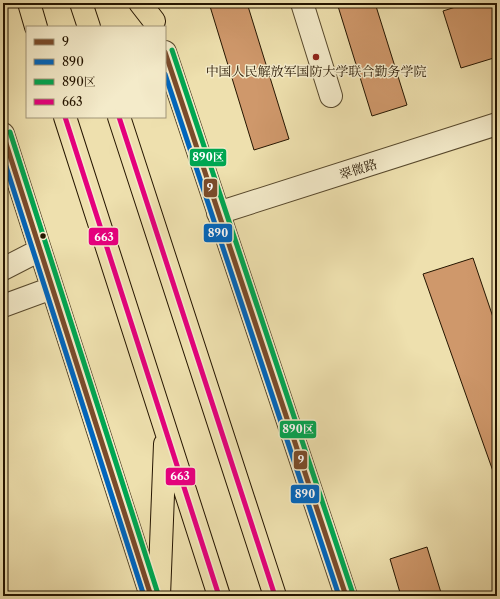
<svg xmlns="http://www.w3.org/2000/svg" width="500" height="599" font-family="'Libre Caslon Text','Noto Serif SC',serif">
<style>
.building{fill:#cf986b;stroke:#251500}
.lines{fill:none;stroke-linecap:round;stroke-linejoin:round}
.minor-casing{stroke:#57482c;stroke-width:24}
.highway-casing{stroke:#251500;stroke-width:24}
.minor{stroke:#f4ebca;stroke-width:22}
.highway{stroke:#eee0ae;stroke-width:22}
.bus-1-casing{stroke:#f4ebca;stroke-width:8}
.bus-2-casing{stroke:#f4ebca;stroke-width:8}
.bus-3-casing{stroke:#f4ebca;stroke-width:8}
.bus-4-casing{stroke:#f4ebca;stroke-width:8}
.bus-1{stroke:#7a4b2a;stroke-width:5}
.bus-2{stroke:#0065bd;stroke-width:5}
.bus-3{stroke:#00a651;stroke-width:5}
.bus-4{stroke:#e5007d;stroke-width:5}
.poi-dot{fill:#8f2418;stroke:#f4ebca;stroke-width:1.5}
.bus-dot{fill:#251500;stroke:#f4ebca;stroke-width:1.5}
.labels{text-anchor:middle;stroke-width:3;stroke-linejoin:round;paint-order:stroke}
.poi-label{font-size:13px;fill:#251500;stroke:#f4ebca}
.street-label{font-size:13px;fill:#251500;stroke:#f4ebca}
.line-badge{stroke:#f4ebca;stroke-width:1.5}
.badge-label{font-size:11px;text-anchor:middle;font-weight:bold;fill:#fff}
</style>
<rect width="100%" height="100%" fill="#eee0ae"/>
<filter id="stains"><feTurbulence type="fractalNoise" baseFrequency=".005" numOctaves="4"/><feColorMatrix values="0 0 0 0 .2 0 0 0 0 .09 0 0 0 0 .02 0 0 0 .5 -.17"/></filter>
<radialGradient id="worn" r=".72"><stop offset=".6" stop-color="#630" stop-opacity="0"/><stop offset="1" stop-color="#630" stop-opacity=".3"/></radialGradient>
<path class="building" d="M 209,3 L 247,3 L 289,139 L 254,150 Z
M 337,3 L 375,3 L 407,105 L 372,116 Z
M 468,3 L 497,3 L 497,57 L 461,68 L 443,11 Z
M 473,258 L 497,329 L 497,474 L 494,474 L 423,274 Z
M 427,547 L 442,596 L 401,596 L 390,559 Z"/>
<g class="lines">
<g class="minor-casing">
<path id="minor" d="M 302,3 L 331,96
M 165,52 L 346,596
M 3,134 L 151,596
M 218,213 L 497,124
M 3,269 L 40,250
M 3,306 L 52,288"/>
</g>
<g class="highway-casing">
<path id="highway" d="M 29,3 L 36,27
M 81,3 L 89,27
M 140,3 L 154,21
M 65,117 L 219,596
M 119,117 L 275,596
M 159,596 L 165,444"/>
</g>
<use href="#minor" class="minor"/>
<use href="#highway" class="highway"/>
<g class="bus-1-casing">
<path id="bus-1" d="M 165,52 L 346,596
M 3,134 L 151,596"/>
</g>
<g class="bus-2-casing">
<path id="bus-2" d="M 165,74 L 339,596
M 3,157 L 144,596"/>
</g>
<g class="bus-3-casing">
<path id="bus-3" d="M 172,50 L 353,594
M 10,132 L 158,594"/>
</g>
<g class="bus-4-casing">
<path id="bus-4" d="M 65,117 L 219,596
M 119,117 L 275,596"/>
</g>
<use href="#bus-1" class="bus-1"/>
<use href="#bus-2" class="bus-2"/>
<use href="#bus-3" class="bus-3"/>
<use href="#bus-4" class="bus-4"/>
</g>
<circle class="poi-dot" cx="316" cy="57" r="4"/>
<circle class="bus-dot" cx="43" cy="236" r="3.5"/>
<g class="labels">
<g class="poi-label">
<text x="316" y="76">中国人民解放军国防大学联合勤务学院</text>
</g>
<g class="street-label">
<text transform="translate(358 169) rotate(-18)" y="5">翠微路</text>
</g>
</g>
<g class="line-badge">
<rect x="189" y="148" width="38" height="19" rx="4" fill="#00a651"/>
<rect x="203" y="178" width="15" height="20" rx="4" fill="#7a4b2a"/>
<rect x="203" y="223" width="30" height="20" rx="4" fill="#0065bd"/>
<rect x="88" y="227" width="31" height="19" rx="4" fill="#e5007d"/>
<rect x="279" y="420" width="38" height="19" rx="4" fill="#00a651"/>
<rect x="293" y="450" width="15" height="20" rx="4" fill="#7a4b2a"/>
<rect x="165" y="467" width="31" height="19" rx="4" fill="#e5007d"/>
<rect x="290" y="484" width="30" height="20" rx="4" fill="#0065bd"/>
</g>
<g class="badge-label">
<text x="208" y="161">890区</text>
<text x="210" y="192">9</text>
<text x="218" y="237">890</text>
<text x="104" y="241">663</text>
<text x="298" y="433">890区</text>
<text x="301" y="464">9</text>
<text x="180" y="480">663</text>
<text x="305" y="498">890</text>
</g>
<rect width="500" height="599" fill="none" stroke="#eee0ae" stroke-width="16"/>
<rect x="4" y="4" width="492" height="591" fill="none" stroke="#251500" stroke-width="2"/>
<rect x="8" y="8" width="484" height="583" fill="none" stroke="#251500"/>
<rect x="26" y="26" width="140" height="92" fill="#f4ebca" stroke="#a19579"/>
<rect x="34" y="39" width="20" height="6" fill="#7a4b2a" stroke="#a19579"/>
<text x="62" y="46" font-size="12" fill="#251500">9</text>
<rect x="34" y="59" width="20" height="6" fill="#0065bd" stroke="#a19579"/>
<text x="62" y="66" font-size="12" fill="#251500">890</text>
<rect x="34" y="79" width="20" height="6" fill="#00a651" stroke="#a19579"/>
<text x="62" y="86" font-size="12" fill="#251500">890区</text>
<rect x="34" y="99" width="20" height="6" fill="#e5007d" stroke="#a19579"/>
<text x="62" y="106" font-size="12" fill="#251500">663</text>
<rect width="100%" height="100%" filter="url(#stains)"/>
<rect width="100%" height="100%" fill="url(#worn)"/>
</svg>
